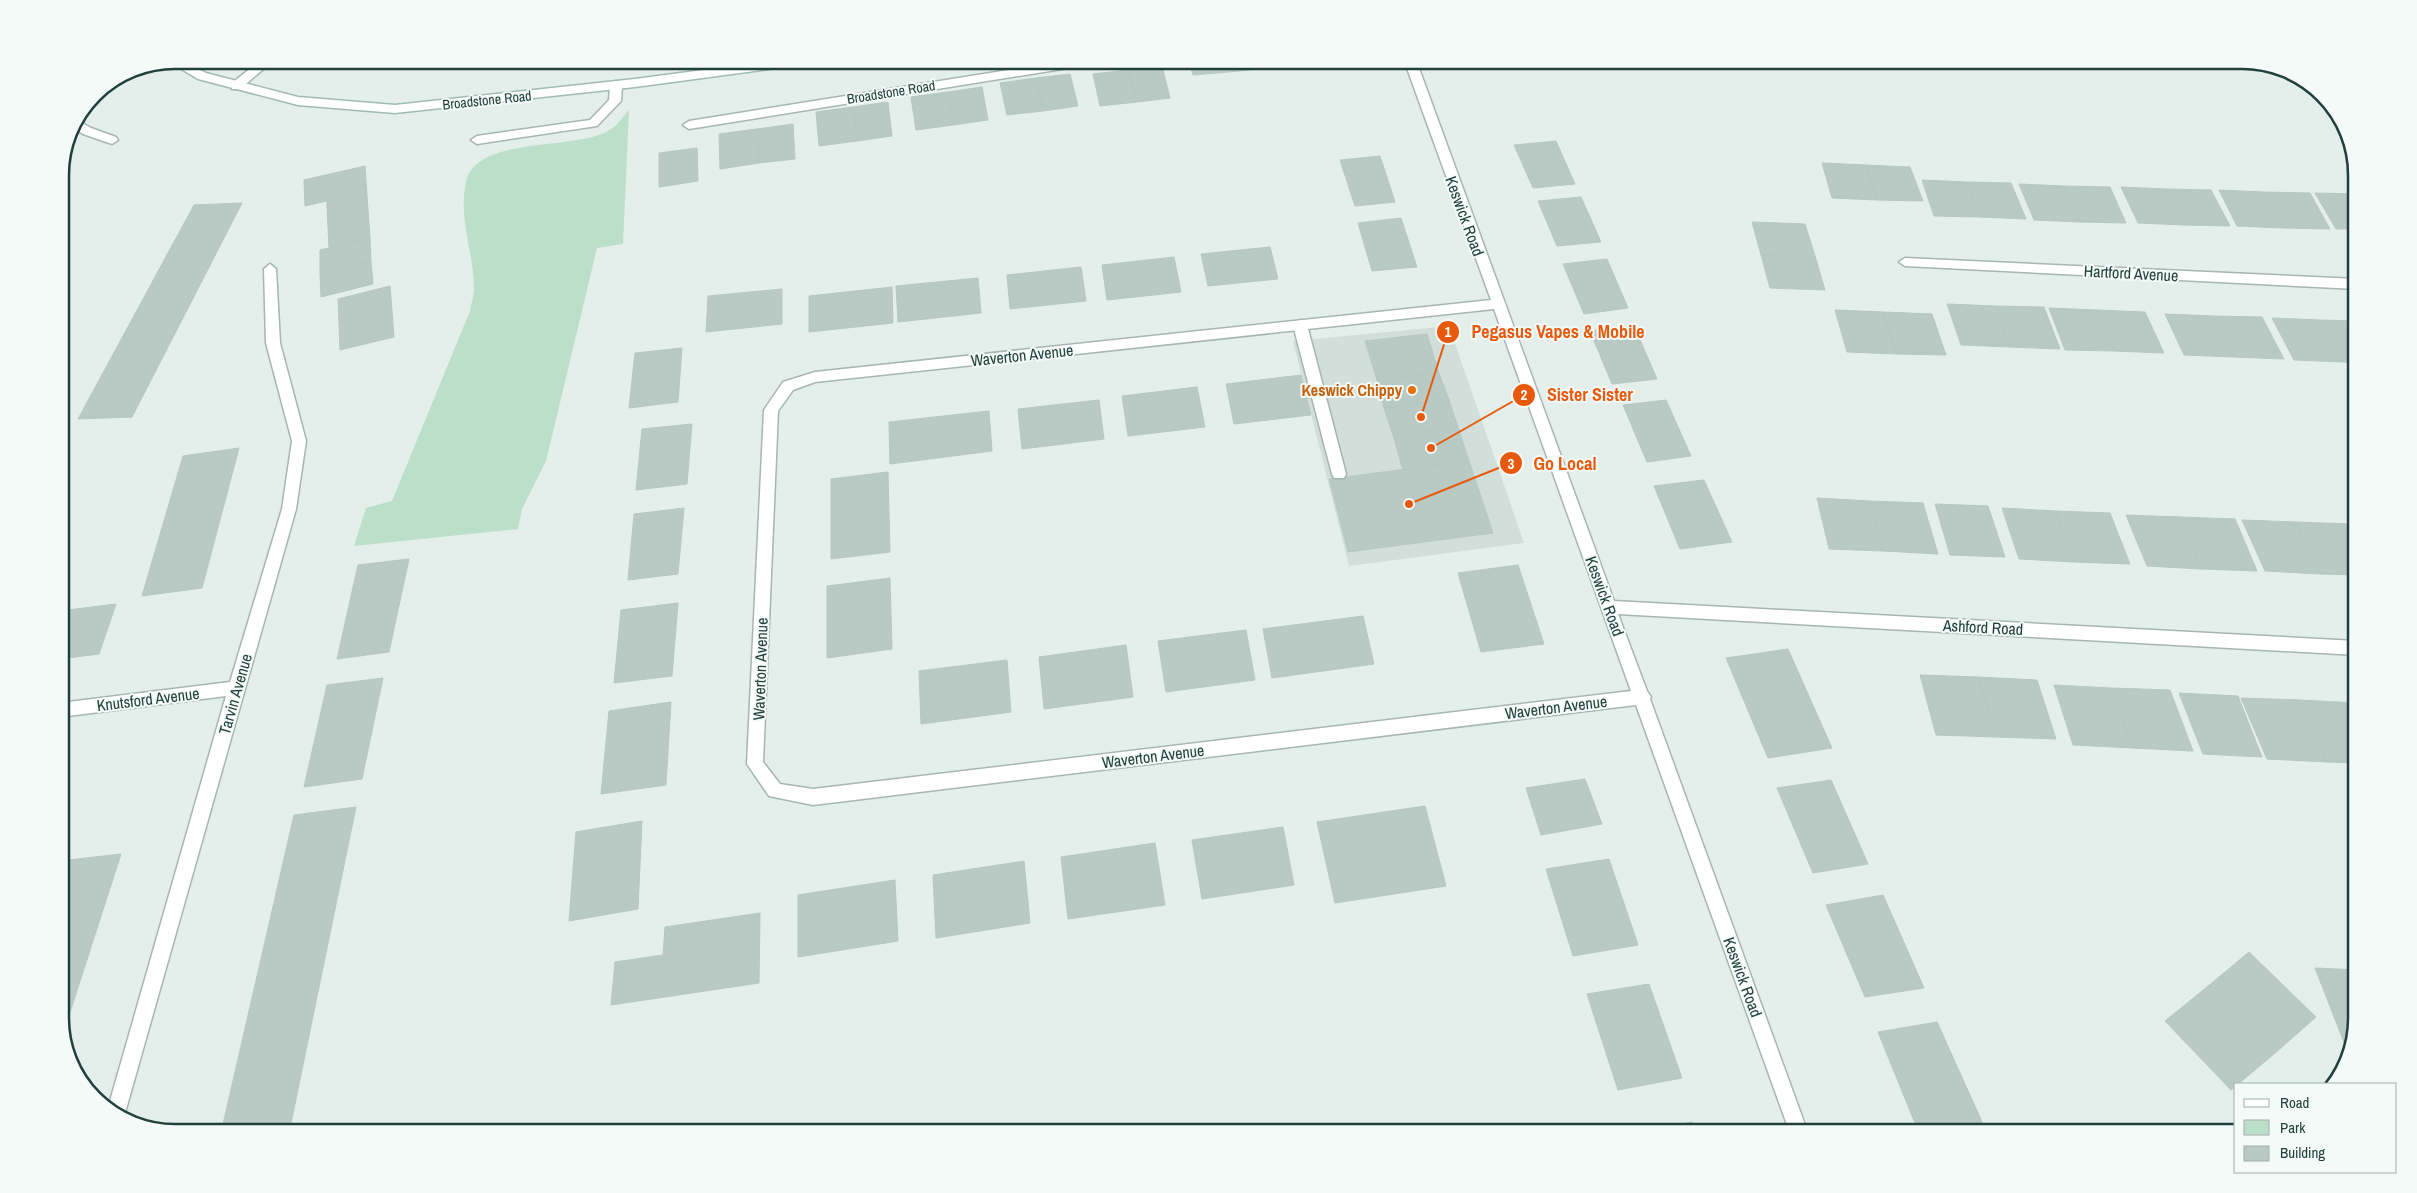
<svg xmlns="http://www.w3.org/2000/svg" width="2417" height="1193" font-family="'Archivo Narrow',sans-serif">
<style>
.built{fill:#d2ded9}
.green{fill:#bcdfc9}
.building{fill:#b9c9c4;stroke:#b6c8c2}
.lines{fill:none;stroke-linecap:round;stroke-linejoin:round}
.lane-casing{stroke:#a6b6b2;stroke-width:3}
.street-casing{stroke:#a6b6b2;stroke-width:3}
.secondary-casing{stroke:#a1bab4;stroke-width:3}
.lane{fill:#fff;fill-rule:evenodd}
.street{fill:#fff;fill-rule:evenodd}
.secondary{fill:#fff;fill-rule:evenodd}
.food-dot{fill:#e8710a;stroke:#f4faf8;stroke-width:2}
.labels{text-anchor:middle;stroke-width:4;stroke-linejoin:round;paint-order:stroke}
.far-street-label{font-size:14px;fill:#22403b;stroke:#f4faf8}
.street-label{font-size:16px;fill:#22403b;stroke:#f4faf8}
.food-label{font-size:16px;font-weight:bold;fill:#c56008;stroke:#f4faf8;text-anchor:end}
.rim{fill:none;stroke:#22403b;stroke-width:2.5}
.leader{fill:none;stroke:#e8590c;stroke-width:2}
.callout-dot{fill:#e8590c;stroke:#f4faf8;stroke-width:2}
.mark-label{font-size:15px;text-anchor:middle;font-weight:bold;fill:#fff}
.callout-label{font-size:18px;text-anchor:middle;font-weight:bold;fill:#e8590c;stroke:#f4faf8;stroke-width:4;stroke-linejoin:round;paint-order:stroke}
</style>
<rect width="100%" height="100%" fill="#e4eeea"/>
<path class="built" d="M 1449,326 L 1524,543 L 1349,566 L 1293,341 Z"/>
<path class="green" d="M 629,110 L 623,244 L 597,248 L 546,461 L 522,509 L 518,529 L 354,546 L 366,508 L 392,501 L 470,311 C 471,304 474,296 474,289 C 474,253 458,219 466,182 C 476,134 579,152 611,129 C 618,125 623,116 629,110 Z"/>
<path class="building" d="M 1189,60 L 1225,60 L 1228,72 L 1193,75 Z
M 1225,60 L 1259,60 L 1261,69 L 1228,72 Z
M 1279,60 L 1314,60 L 1315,61 L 1280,64 Z
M 1162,66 L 1170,98 L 1137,102 L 1128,70 Z
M 1128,70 L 1137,102 L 1100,106 L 1093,74 Z
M 1070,74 L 1078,106 L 1043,111 L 1036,78 Z
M 1036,78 L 1043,111 L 1007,115 L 1000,83 Z
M 982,87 L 988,120 L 953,125 L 948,92 Z
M 948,92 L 953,125 L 916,130 L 911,97 Z
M 888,102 L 892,136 L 857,141 L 853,107 Z
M 853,107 L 857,141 L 819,146 L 816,112 Z
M 793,124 L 795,159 L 759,163 L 757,129 Z
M 757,129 L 759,163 L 720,169 L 719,134 Z
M 1556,141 L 1575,184 L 1533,188 L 1514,145 Z
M 697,148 L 698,181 L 659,187 L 659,153 Z
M 1380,156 L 1395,202 L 1355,206 L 1340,160 Z
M 1822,163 L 1866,165 L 1877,200 L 1832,198 Z
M 1866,165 L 1910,167 L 1923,201 L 1877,200 Z
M 365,166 L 367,196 L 327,206 L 327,201 L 305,206 L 304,180 Z
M 1922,180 L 1966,182 L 1980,217 L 1934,216 Z
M 1966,182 L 2011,183 L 2026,219 L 1980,217 Z
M 2019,184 L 2064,186 L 2080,222 L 2034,220 Z
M 2064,186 L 2110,187 L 2126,223 L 2080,222 Z
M 2121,187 L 2166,189 L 2184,225 L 2138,223 Z
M 2166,189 L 2211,190 L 2230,226 L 2184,225 Z
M 2219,190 L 2264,192 L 2284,228 L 2237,226 Z
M 2264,192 L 2310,193 L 2330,229 L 2284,228 Z
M 2315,193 L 2357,194 L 2357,229 L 2336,229 Z
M 367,196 L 370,238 L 329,248 L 327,206 Z
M 1581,197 L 1601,242 L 1557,246 L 1538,201 Z
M 242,203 L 132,417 L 78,419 L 194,205 Z
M 1401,218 L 1417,267 L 1372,271 L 1358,223 Z
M 1752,222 L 1805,224 L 1815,256 L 1761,255 Z
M 370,238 L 371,261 L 320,273 L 320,250 Z
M 1270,247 L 1278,279 L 1208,286 L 1201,254 Z
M 1761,255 L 1815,256 L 1825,290 L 1770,288 Z
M 1174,257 L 1181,292 L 1107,300 L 1102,265 Z
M 1607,259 L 1628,308 L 1584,314 L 1563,264 Z
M 371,261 L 373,284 L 321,297 L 320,273 Z
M 1081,267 L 1086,301 L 1010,309 L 1007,275 Z
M 978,278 L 981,313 L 898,322 L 896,286 Z
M 390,286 L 392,311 L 339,324 L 338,299 Z
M 892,287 L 893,323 L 809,332 L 809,296 Z
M 782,289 L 782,324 L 706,332 L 708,296 Z
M 1947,304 L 1995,306 L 2010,347 L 1961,345 Z
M 1995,306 L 2044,307 L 2060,349 L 2010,347 Z
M 2049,308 L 2097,310 L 2114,351 L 2065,350 Z
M 1835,310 L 1883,312 L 1896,354 L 1847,352 Z
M 2097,310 L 2145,312 L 2164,353 L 2114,351 Z
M 392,311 L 394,337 L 340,350 L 339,324 Z
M 1883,312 L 1932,314 L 1946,355 L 1896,354 Z
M 2165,314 L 2213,316 L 2234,357 L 2184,355 Z
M 2213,316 L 2262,317 L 2284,359 L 2234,357 Z
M 2272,318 L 2321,320 L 2344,362 L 2294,360 Z
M 2321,320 L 2357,321 L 2357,362 L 2344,362 Z
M 1634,326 L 1657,379 L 1612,384 L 1590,331 Z
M 1427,334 L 1439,373 L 1377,380 L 1365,341 Z
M 682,348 L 678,402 L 629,408 L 635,353 Z
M 1439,373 L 1449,400 L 1384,408 L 1377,380 Z
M 1301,375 L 1311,415 L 1234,424 L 1226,384 Z
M 1197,387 L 1205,427 L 1128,436 L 1122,396 Z
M 1099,400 L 1104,439 L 1022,449 L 1018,409 Z
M 1449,400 L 1458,427 L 1393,435 L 1384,408 Z
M 1666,400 L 1691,456 L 1647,462 L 1623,405 Z
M 989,411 L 992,451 L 890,464 L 889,422 Z
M 692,424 L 687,484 L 636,490 L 642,429 Z
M 1458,427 L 1469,461 L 1403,470 L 1393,435 Z
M 239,448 L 202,588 L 142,596 L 183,456 Z
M 1469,461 L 1493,533 L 1348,552 L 1329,479 Z
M 888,472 L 890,552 L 831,559 L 831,479 Z
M 1704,480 L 1732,542 L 1680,549 L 1654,486 Z
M 1817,498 L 1870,501 L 1883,551 L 1829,549 Z
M 1870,501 L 1923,503 L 1938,554 L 1883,551 Z
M 1935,504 L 1988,506 L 2005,557 L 1950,555 Z
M 684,508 L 678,574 L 628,580 L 634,514 Z
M 2002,508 L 2056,511 L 2074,562 L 2019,559 Z
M 2056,511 L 2110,513 L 2130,564 L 2074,562 Z
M 2126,515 L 2180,517 L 2201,569 L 2147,566 Z
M 2180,517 L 2235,519 L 2257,571 L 2201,569 Z
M 2242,520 L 2295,522 L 2320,574 L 2265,571 Z
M 2295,522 L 2351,524 L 2357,537 L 2357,575 L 2320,574 Z
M 409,559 L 389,652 L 337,659 L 358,565 Z
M 1518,565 L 1544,644 L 1481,652 L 1458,573 Z
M 890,578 L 892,649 L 827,658 L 827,586 Z
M 678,603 L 672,676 L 614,683 L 621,610 Z
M 116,604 L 99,654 L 60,659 L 60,611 Z
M 1363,616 L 1374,664 L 1272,678 L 1263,629 Z
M 1246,630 L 1255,680 L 1166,692 L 1158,641 Z
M 1126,645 L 1133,697 L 1044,709 L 1039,657 Z
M 1788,649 L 1832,748 L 1768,758 L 1726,658 Z
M 1007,660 L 1011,712 L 921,724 L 919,671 Z
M 1920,675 L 1978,677 L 1996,737 L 1936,735 Z
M 1978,677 L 2037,680 L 2056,739 L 1996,737 Z
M 383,678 L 362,779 L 304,787 L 327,685 Z
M 2054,685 L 2111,688 L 2133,748 L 2073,745 Z
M 2111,688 L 2170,690 L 2193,751 L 2133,748 Z
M 2179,693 L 2238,696 L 2262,757 L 2203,754 Z
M 2241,698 L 2300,700 L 2327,762 L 2267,759 Z
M 2300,700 L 2357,703 L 2357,763 L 2327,762 Z
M 671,702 L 666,785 L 601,794 L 609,711 Z
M 1585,779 L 1602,824 L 1541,835 L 1526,788 Z
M 1831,780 L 1868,864 L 1813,873 L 1777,788 Z
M 1425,806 L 1446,886 L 1335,903 L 1317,822 Z
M 356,807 L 289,1133 L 221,1133 L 294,815 Z
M 642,821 L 638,909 L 569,921 L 576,832 Z
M 1283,827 L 1294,885 L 1202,899 L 1192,840 Z
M 1155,843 L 1165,905 L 1068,919 L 1061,857 Z
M 121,854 L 63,1034 L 60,1026 L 60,861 Z
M 1609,859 L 1638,945 L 1573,956 L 1546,869 Z
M 1024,861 L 1030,923 L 936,938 L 933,875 Z
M 895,880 L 898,941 L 798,957 L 798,895 Z
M 1883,895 L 1924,988 L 1865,997 L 1826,905 Z
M 760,913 L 759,983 L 611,1005 L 615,962 L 663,955 L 665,927 Z
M 2249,952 L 2316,1017 L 2274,1054 L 2207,987 Z
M 2315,968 L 2357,970 L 2357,1019 L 2351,1046 L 2345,1045 Z
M 1649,984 L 1682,1078 L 1618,1090 L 1587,994 Z
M 2207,987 L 2274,1054 L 2231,1090 L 2165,1021 Z
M 1937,1022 L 1983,1124 L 1934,1133 L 1919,1133 L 1878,1032 Z
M 1692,1122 L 1696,1133 L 1638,1133 Z"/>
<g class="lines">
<g class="lane-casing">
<path id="lane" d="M 261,60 L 274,60 L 240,89 L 232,89 L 232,83 Z
M 616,81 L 622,85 L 621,101 L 597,126 L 477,144 L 471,140 L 477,136 L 590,120 L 609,100 L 610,85 Z
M 75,119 L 91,128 L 116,137 L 118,140 L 112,144 L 83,134 L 71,126 Z
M 1300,320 L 1307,325 L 1346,474 L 1344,478 L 1334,478 L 1332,474 L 1293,325 Z"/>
</g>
<g class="street-casing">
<path id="street" d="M 1071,60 L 1099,60 L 1093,64 L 689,129 L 683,125 L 689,121 Z
M 1404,60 L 1416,60 L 1614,601 L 2357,641 L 2357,655 L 1618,614 L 1647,691 L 1651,697 L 1650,699 L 1808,1133 L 1790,1133 L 1636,705 L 813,805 L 769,796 L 747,764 L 764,410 L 783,382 L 815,372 L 1491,300 ZM 1494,309 L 1631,691 L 813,789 L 780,784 L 763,762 L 778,411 L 793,390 L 815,382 Z
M 1905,258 L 2357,279 L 2357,289 L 1905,266 L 1899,262 Z
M 270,264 L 276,269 L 280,343 L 306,441 L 296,509 L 123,1120 L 108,1108 L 226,696 L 60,717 L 60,703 L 230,682 L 282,509 L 292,441 L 266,343 L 264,269 Z"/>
</g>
<g class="secondary-casing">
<path id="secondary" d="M 181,60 L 206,73 L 298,97 L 395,105 L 635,79 L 780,60 L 812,60 L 806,64 L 635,87 L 395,113 L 298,105 L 198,79 L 168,61 Z"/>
</g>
<use href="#lane" class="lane"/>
<use href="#street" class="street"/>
<use href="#secondary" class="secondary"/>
</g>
<circle class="food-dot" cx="1412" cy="390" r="5"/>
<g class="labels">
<g class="far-street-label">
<text transform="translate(891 92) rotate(-9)" y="5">Broadstone Road</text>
<text transform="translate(487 100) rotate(-6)" y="5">Broadstone Road</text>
</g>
<g class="street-label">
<text transform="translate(1465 216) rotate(70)" y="6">Keswick Road</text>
<text transform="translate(2131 273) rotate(3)" y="6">Hartford Avenue</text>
<text transform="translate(1022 355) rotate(-6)" y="6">Waverton Avenue</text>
<text transform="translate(1605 596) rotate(70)" y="6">Keswick Road</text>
<text transform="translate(1983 627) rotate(3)" y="6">Ashford Road</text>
<text transform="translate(760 669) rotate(-88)" y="6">Waverton Avenue</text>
<text transform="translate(235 694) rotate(-74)" y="6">Tarvin Avenue</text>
<text transform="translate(148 699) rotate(-7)" y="6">Knutsford Avenue</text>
<text transform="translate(1556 707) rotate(-7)" y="6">Waverton Avenue</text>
<text transform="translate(1153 756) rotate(-7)" y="6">Waverton Avenue</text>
<text transform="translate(1743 977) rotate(70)" y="6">Keswick Road</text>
</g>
<g class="food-label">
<text x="1402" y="396">Keswick Chippy</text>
</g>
</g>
<path d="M0 0H2417V1193H0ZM175 69H2242A106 106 0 0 1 2348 175V1018A106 106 0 0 1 2242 1124H175A106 106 0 0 1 69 1018V175A106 106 0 0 1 175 69Z" fill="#f4faf8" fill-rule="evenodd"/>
<path class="rim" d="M175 69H2242A106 106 0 0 1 2348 175V1018A106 106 0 0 1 2242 1124H175A106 106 0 0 1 69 1018V175A106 106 0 0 1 175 69Z"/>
<path class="leader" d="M1421 417L1448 332M1431 448L1524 395M1409 504L1511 463"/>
<g class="callout-dot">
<circle cx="1421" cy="417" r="5"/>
<circle cx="1431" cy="448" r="5"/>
<circle cx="1409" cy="504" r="5"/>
<circle cx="1448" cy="332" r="12"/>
<circle cx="1524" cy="395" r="12"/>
<circle cx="1511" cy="463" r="12"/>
</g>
<g class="mark-label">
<text x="1448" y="337">1</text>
<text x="1524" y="400">2</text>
<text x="1511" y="469">3</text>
</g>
<g class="callout-label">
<text x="1558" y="338">Pegasus Vapes &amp; Mobile</text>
<text x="1590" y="401">Sister Sister</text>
<text x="1565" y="470">Go Local</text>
</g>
<rect x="2234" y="1083" width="162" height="90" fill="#f4faf8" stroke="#a0b0ac"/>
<rect x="2244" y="1099" width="25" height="8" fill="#ffffff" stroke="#a0b0ac"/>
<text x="2280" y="1108" font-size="15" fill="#22403b">Road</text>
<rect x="2244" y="1120" width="25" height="15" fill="#bcdfc9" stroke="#a0b0ac"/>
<text x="2280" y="1133" font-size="15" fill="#22403b">Park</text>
<rect x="2244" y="1146" width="25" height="15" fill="#b9c9c4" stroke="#a0b0ac"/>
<text x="2280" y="1158" font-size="15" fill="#22403b">Building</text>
</svg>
